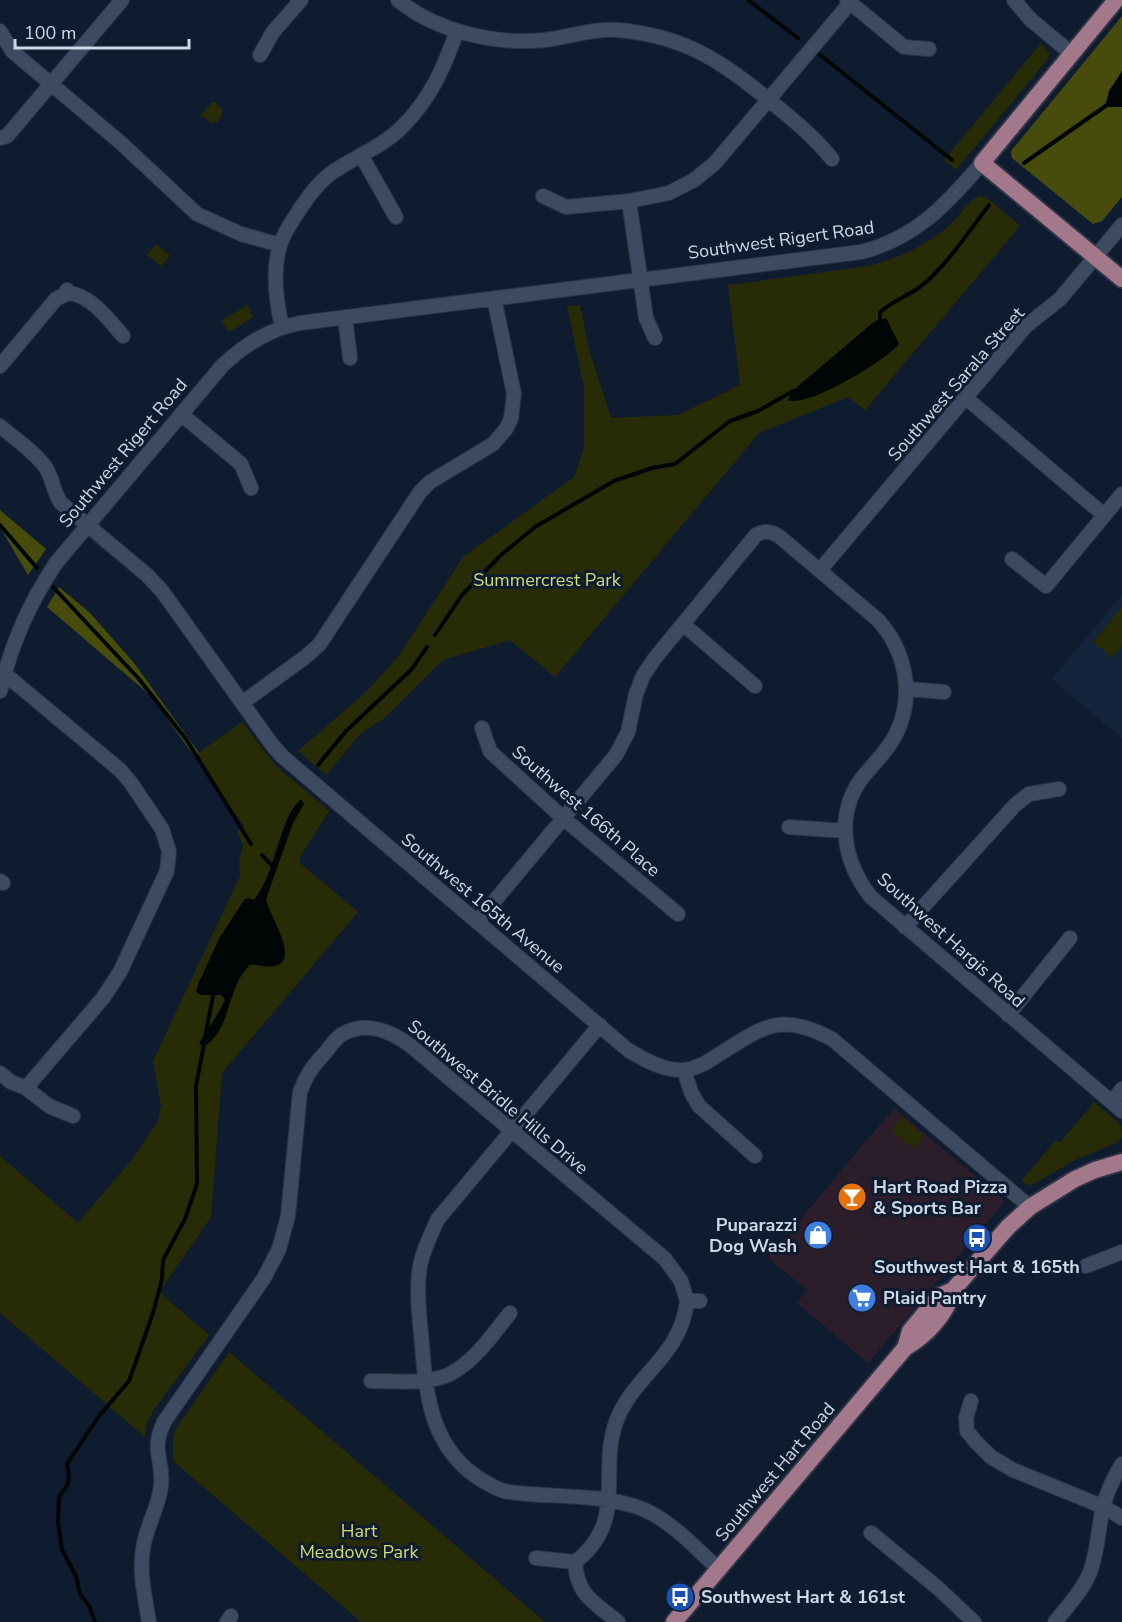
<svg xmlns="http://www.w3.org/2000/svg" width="1122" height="1622" font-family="'Nunito Sans',sans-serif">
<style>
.commercial{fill:#2b1d29}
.built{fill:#15243d}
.green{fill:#282c06}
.forest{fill:#474c0d}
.water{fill:#000506}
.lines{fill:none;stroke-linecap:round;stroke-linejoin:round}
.stream{stroke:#000506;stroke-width:4}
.minor-casing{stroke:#2e3445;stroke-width:16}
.major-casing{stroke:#2e3445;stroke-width:20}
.minor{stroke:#3c4b62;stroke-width:14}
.major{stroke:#a3788b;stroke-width:16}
.labels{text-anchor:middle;stroke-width:6;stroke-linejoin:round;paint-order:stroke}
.street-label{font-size:18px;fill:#cfd8e6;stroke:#0f1c30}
.park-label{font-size:18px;fill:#d0db70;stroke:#0f1c30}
.poi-label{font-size:18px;font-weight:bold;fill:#cfd8e6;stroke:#0f1c30;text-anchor:start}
</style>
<rect width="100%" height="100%" fill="#0f1c30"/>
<path class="commercial" d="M 894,1108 L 1005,1201 L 868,1363 L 797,1303 L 807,1290 L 768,1258 Z"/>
<path class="built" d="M 1122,595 L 1122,738 L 1052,679 Z"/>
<path class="green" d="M 1041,43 L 1049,53 L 1048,59 L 956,170 L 944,160 Z
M 213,101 L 222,109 L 222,115 L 217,122 L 211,123 L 201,115 Z
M 980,196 L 986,197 L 1020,226 L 865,410 L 848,397 L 759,433 L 555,677 L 510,640 L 443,660 L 386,717 L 360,734 L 326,775 L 298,751 L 367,691 L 398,657 L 463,557 L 574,477 L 584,448 L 584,388 L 567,306 L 580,305 L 589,349 L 611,418 L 678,415 L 740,385 L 728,285 L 869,266 C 899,258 926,246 950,225 C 959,217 968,200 980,196 Z
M 156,244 L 170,255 L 161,266 L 147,255 Z
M 247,305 L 253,317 L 229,332 L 221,321 Z
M 1122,607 L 1122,646 L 1112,658 L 1093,642 Z
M 242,722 L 276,766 L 329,811 L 300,857 L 300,863 L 358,912 L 222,1073 L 211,1217 L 159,1292 L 209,1335 L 153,1411 L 147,1423 L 145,1437 L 0,1313 L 0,1156 L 78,1223 L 135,1156 L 158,1121 L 161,1105 L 153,1061 L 240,876 L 239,861 L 243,845 L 237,831 L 245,827 L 194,756 Z
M 1094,1102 L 1121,1125 L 1122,1136 L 1118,1142 L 1075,1160 L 1032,1185 L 1028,1185 L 1021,1181 L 1056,1140 L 1060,1143 Z
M 902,1117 L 924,1136 L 913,1149 L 891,1130 Z
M 229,1352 L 545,1622 L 361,1622 L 173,1461 L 173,1439 L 175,1430 Z"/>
<path class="forest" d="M 1122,16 L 1122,197 L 1102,221 L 1093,224 L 1012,158 L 1011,151 Z
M 0,510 L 46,549 L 28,575 L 0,527 Z
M 59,587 L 90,613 L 134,663 L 199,753 L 194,756 L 151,696 L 47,607 Z"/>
<path class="water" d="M 1122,71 L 1122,107 L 1105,107 L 1109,91 Z
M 886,318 L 899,344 C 885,361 808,408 788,400 L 791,392 L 875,321 Z
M 301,799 L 304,804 L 293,823 L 266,899 C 269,916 298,955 278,965 C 269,969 259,964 250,965 C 226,987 232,1031 203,1047 L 199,1043 L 217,1015 L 225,1000 L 221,995 L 201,995 L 196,992 L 199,982 L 220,937 L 244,900 L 249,898 L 254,900 C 276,874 279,817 301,799 Z"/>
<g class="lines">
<path class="stream" d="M 748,0 L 798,38
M 819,54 L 952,160
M 1024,163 L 1107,105
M 880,323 L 880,312 C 893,301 907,296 920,287 C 946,267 969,231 989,205
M 0,525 L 37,568
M 53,587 L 139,679 L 186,739 L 251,844
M 435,635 L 462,595 L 501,555 L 535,527 L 614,481 L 652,468 L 675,464 L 730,421 L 758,411 L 793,391
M 318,765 L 346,731 L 411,670 L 427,647
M 262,855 L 274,868
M 205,1037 L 214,991
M 95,1622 L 89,1606 L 80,1594 L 76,1576 L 62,1550 L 58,1522 L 59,1497 L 68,1484 L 69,1474 L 67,1464 L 99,1416 L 129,1381 L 153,1313 L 162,1279 L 163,1260 L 185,1219 L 197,1184 L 196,1086 L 204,1044"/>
<g class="minor-casing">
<path id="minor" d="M 398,0 C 437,32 496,45 545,40 C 569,37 594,28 618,30 C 687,36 724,63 775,105 C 796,122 815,138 832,159
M 847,0 L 904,47 L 929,49
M 1014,0 L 1030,19 L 1072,54
M 0,31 L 12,51 L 121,143 L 197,214 L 241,234 L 280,245
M 260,55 L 273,32 L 301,0
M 0,138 L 7,136 L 122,0
M 361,155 L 396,217
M 543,196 L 566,207 L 629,201 L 669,193 L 694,180 L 715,163 L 850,3
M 629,201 L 646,318 L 655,338
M 68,293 C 90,294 110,321 123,336
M 345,317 L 350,358
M 282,327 C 276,301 272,271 280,245 C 284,232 293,220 300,209 C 309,195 317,184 330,174 C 353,157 383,147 403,126 C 431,98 444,67 457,31
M 0,366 L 56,299 L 68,293 L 67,290
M 966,398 L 1104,515
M 181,414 L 241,464 L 251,488
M 0,426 C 15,439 35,452 46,468 C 53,479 53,492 61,503 L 147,575 L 162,591 L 273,746 L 283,757 L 628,1050 C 645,1060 663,1071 684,1070 C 696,1069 708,1062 718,1055 C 763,1027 780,1011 832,1039 L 1030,1207
M 1012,559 L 1046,586 L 1122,494
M 820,570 L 1026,326 L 1060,299 L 1122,225
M 683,624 L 755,686
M 0,670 L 120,770 L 131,783 L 162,829 L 169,851 L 167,871 L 120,972 L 103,998 L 26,1088
M 908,689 L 944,692
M 0,691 C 12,642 29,604 56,563 L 222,366 C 245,344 269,329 300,323 L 861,252 C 916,238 947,204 982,163
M 242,703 L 304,658 L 319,645 L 420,492 L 430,482 L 493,444 L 506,429 L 511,419 L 514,394 L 494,298
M 482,728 L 490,751 L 494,755 L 563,818 L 678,914
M 789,827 L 845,831
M 0,881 L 3,883
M 477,922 L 616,755 L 628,732 L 636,694 L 643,676 L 655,658 L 756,535 C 766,530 771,531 780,537 L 878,620 C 906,651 915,696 896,734 C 888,751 873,764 862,778 C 834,816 844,863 871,897 L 1122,1111
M 905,927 L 1015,805 L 1029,794 L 1059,789
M 1008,1015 L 1070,938
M 600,1025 L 438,1219 C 431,1234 423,1250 420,1266 C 415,1295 421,1327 423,1357 C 427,1405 436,1451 480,1479 C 488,1484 500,1491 509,1492 C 552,1498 599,1493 640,1508 C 670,1519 695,1548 719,1569
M 684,1070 L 691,1092 L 699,1106 L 755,1156
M 0,1073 L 11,1082 L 26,1088 L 49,1106 L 73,1116
M 1112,1102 L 1122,1089
M 1086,1266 L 1122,1252
M 371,1381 C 396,1381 427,1385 450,1374 C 475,1361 493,1334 510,1313
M 971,1401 L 966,1418 L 967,1431 L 976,1442 L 991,1457 L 1013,1470 L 1104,1507 L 1122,1518
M 871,1533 L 938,1588 L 974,1622
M 536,1558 L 575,1562
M 149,1622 C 145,1596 138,1570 144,1543 C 148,1523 159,1506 161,1486 C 164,1459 150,1452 164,1422 L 264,1278 L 279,1249 L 288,1216 L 300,1092 C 307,1074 312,1067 325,1053 C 330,1047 335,1039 341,1035 C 365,1020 391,1031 411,1046 L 665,1259 L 681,1281 L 687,1301
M 227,1622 L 231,1616
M 618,1622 C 594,1602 577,1596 575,1562 C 628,1522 598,1473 616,1422 C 633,1375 681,1357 687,1301 L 700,1301
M 1055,1622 C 1067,1607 1083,1590 1090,1572 C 1098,1551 1098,1529 1103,1507 C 1107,1492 1114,1477 1122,1464"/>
</g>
<g class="major-casing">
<path id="major" d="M 1116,0 L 982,163 L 1122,279
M 905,1348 L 910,1331 L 939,1296 L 953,1290 L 1008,1227 L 1030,1207 L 1075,1179 L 1095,1170 L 1122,1162
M 674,1622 L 905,1348 C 926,1336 947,1314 953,1290"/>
</g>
<use href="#minor" class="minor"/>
<use href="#major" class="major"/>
</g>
<defs>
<g id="bar-disc" transform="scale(1.5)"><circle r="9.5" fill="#e8710a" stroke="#0f1c30"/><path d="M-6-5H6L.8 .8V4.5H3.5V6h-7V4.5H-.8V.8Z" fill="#fff"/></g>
<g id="shop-disc" transform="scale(1.5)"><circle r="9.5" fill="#3f7fe0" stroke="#0f1c30"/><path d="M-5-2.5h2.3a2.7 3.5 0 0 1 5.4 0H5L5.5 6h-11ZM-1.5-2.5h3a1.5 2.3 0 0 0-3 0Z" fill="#fff"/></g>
<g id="bus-disc" transform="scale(1.5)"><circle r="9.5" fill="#1a4fb4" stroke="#0f1c30"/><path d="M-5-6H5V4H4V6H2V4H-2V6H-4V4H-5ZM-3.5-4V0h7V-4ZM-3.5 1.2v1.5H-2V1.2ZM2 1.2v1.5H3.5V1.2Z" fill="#fff"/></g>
<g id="supermarket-disc" transform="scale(1.5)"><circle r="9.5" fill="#3f7fe0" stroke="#0f1c30"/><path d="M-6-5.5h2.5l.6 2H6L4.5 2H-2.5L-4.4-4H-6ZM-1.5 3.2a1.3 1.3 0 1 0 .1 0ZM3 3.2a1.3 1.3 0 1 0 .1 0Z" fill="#fff"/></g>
</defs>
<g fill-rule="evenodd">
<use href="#bar-disc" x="852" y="1197"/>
<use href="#shop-disc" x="818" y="1235"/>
<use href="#bus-disc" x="977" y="1238"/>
<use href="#supermarket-disc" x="862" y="1298"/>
<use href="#bus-disc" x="680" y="1597"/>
</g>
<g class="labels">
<g class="street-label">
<text transform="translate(781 240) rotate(-8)" y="6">Southwest Rigert Road</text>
<text transform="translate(956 384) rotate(-49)" y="6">Southwest Sarala Street</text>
<text transform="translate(123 453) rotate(-50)" y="6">Southwest Rigert Road</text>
<text transform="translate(586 811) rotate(41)" y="6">Southwest 166th Place</text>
<text transform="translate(483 903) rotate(40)" y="6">Southwest 165th Avenue</text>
<text transform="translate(951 940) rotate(42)" y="6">Southwest Hargis Road</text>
<text transform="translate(498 1097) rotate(40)" y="6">Southwest Bridle Hills Drive</text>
<text transform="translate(775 1472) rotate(-50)" y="6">Southwest Hart Road</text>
</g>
<g class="park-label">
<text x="547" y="586">Summercrest Park</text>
<text x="359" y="1537">Hart<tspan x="359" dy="21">Meadows Park</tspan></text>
</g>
<g class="poi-label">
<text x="873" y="1193">Hart Road Pizza<tspan x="873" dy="21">&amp; Sports Bar</tspan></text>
<text x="797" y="1231" text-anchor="end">Puparazzi<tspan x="797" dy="21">Dog Wash</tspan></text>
<text x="977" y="1273" text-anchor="middle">Southwest Hart &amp; 165th</text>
<text x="883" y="1304">Plaid Pantry</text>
<text x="701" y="1603">Southwest Hart &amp; 161st</text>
</g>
</g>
<path d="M15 39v9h174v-9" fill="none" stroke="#cfd8e6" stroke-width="3"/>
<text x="24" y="39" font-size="18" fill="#cfd8e6" stroke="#0f1c30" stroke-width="4.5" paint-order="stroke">100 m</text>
</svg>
